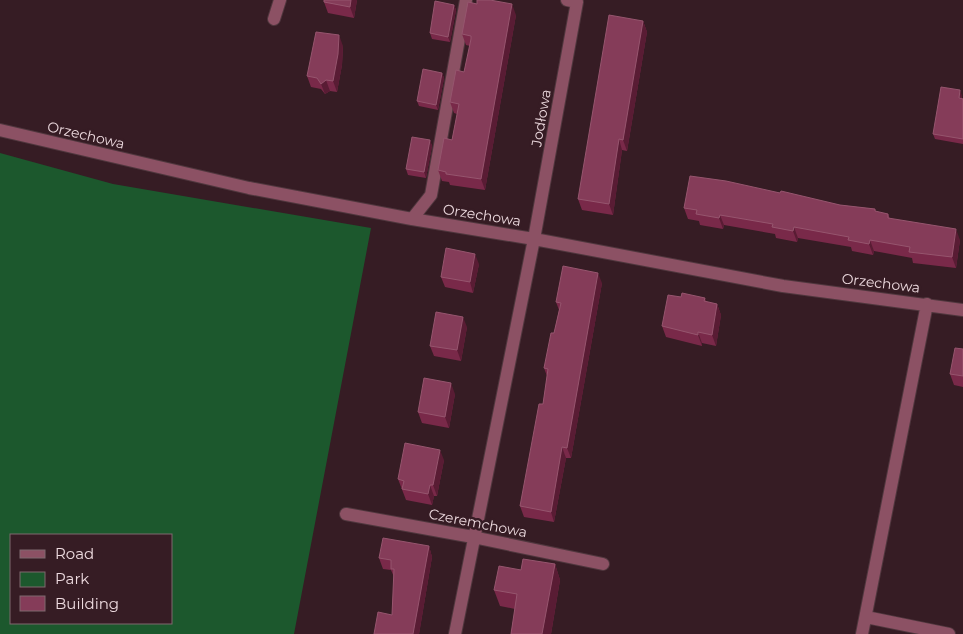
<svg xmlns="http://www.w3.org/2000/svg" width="963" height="634" font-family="Montserrat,sans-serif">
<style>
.green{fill:#1c582d;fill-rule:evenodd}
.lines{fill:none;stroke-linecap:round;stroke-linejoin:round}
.minor-casing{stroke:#50373e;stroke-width:14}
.minor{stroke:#8c5164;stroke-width:12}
.wall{fill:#792949}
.shaded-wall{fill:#591c34}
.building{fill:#853c59;stroke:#96556e}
.labels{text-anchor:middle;stroke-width:5;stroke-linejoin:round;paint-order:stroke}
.street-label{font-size:14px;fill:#eddadf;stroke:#361c24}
</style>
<rect width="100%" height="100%" fill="#361c24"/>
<path class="green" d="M 0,153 L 113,184 L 371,228 L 294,634 L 0,634 ZM 11,535 L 171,535 L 171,623 L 11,623 Z"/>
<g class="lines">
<g class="minor-casing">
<path id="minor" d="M 274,19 L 280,0
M 0,130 L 249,188 L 412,219 L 534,239 L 783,286 L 963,310
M 412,219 L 431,195 L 466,0
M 346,514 L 473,537 L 603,564
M 866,617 L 949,634
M 455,634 L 534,239 L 577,2 L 567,0
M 862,634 L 927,304"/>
</g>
<use href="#minor" class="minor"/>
</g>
<path class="wall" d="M 357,0 L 354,18 L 328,13 L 324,2 Z
M 454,5 L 456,10 L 450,42 L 432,39 L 430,33 Z
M 516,15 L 485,190 L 450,185 L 449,182 L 442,181 L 438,170 L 452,140 L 457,114 L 454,113 L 450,102 L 464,72 L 470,46 L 466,45 L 462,34 Z
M 643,21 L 647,32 L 627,151 L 622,150 L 613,215 L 582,210 L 578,199 Z
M 343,46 L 342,65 L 337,92 L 330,91 L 325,94 L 321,89 L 311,87 L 307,76 Z
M 442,73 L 444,78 L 438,110 L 419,106 L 417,101 Z
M 962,96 L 962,98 L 963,99 L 963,144 L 935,139 L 933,134 Z
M 430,140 L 432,146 L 426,178 L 408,175 L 406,169 Z
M 780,193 L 840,205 L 875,209 L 876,212 L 888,214 L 890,219 L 960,240 L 956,268 L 913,263 L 912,258 L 874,251 L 873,255 L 852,251 L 851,247 L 798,238 L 797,242 L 776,238 L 775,234 L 724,225 L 723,229 L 700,225 L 699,221 L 688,219 L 684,208 Z
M 479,264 L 473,293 L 445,287 L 441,277 Z
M 602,283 L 571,458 L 566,458 L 554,522 L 524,517 L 520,506 L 543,404 L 547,376 L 544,368 L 554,333 L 559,310 L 556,302 Z
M 681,297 L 705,298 L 706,302 L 717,304 L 721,315 L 716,346 L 702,343 L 702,346 L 666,337 L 662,326 Z
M 467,327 L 461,361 L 434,356 L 430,346 Z
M 963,349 L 963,387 L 954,385 L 950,374 Z
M 455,394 L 449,428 L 422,423 L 418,412 Z
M 444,460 L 437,496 L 434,496 L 432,505 L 406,500 L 398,479 Z
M 429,546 L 432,557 L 419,634 L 374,634 L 392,615 L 394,577 L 391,570 L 383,569 L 379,558 Z
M 555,564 L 560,580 L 551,634 L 511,634 L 515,609 L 500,606 L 494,590 L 521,570 Z"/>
<path class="shaded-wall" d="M 351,0 L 357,0 L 354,18 L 350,7 Z
M 512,4 L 516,15 L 485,190 L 481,179 Z
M 454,5 L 456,10 L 450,42 L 448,37 Z
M 643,21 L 647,32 L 627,151 L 623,140 Z
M 339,35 L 343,46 L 342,65 L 337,92 L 333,81 Z
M 442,73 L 444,78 L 438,110 L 436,105 Z
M 326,80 L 330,91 L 325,94 L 321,84 Z
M 960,90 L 962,96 L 961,104 L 959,98 Z
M 619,139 L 622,150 L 613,215 L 609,204 Z
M 430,140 L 432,146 L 426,178 L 424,172 Z
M 720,215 L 724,225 L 723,229 L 719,218 Z
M 794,227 L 798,238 L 797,242 L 793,231 Z
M 956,229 L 960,240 L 956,268 L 952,257 Z
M 870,240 L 874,251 L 873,255 L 869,244 Z
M 475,254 L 479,264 L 473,293 L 470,282 Z
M 598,273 L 602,283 L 571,458 L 567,448 Z
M 717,304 L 721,315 L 716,346 L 712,335 Z
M 463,317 L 467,327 L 461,361 L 457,350 Z
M 698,332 L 702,343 L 702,346 L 698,335 Z
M 451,383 L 455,394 L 449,428 L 445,417 Z
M 562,447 L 566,458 L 554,522 L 551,512 Z
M 440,450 L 444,460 L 437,496 L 433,485 Z
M 430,485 L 434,496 L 432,505 L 428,494 Z
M 429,546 L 432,557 L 419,634 L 413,634 Z
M 555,564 L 560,580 L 551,634 L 542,634 Z"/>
<path class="building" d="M 324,0 L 351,0 L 350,7 L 324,2 Z
M 477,0 L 490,0 L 512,4 L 481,179 L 446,174 L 446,172 L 438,170 L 444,138 L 452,140 L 459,104 L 450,102 L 456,70 L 464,72 L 471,39 L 471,36 L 462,34 L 468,2 L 477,4 Z
M 435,1 L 454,5 L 448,37 L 430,33 Z
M 609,15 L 643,21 L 623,140 L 619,139 L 609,204 L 578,199 Z
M 316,32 L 339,35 L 338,54 L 333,81 L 326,80 L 321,84 L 317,78 L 307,76 Z
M 423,69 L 442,73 L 436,105 L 417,101 Z
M 941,87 L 960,90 L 959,98 L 963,99 L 963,139 L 933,134 Z
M 412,137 L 430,140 L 424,172 L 406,169 Z
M 690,176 L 726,181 L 780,193 L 781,191 L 840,205 L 875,209 L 875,211 L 888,214 L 888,218 L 956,229 L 952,257 L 909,252 L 910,247 L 870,240 L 869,244 L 848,240 L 849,237 L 794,227 L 793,231 L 772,227 L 773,224 L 720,215 L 719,218 L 696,214 L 697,210 L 684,208 Z
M 446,248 L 475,254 L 470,282 L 441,277 Z
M 563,266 L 598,273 L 567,448 L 562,447 L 551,512 L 520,506 L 539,404 L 543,404 L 548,369 L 544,368 L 551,333 L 554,333 L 561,303 L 556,302 Z
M 682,293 L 705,298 L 704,301 L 717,304 L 712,335 L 698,332 L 698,335 L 662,326 L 668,295 L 681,297 Z
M 436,312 L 463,317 L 457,350 L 430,346 Z
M 955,348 L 963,349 L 963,376 L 950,374 Z
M 424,378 L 451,383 L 445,417 L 418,412 Z
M 405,443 L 440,450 L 433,485 L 430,485 L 428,494 L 402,489 L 404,481 L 398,479 Z
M 383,538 L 429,546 L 413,634 L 374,634 L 378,612 L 392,615 L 394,569 L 391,569 L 391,560 L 379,558 Z
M 523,559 L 555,564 L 542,634 L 511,634 L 517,594 L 494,590 L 499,566 L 521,570 Z"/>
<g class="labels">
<g class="street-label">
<text transform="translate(541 118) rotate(-80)" y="5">Jodłowa</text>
<text transform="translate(86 135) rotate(13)" y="5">Orzechowa</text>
<text transform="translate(482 215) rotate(9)" y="5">Orzechowa</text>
<text transform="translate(881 283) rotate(7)" y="5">Orzechowa</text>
<text transform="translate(478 523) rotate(11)" y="5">Czeremchowa</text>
</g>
</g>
<rect x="10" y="534" width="162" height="90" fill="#361c24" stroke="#7f686f"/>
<rect x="20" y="550" width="25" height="8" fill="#8c5164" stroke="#7f686f"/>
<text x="55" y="559" font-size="15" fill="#eddadf">Road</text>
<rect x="20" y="572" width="25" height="15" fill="#1c582d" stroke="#7f686f"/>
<text x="55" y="584" font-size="15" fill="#eddadf">Park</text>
<rect x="20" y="596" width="25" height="15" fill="#853c59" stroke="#7f686f"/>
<text x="55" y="609" font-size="15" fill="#eddadf">Building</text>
</svg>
